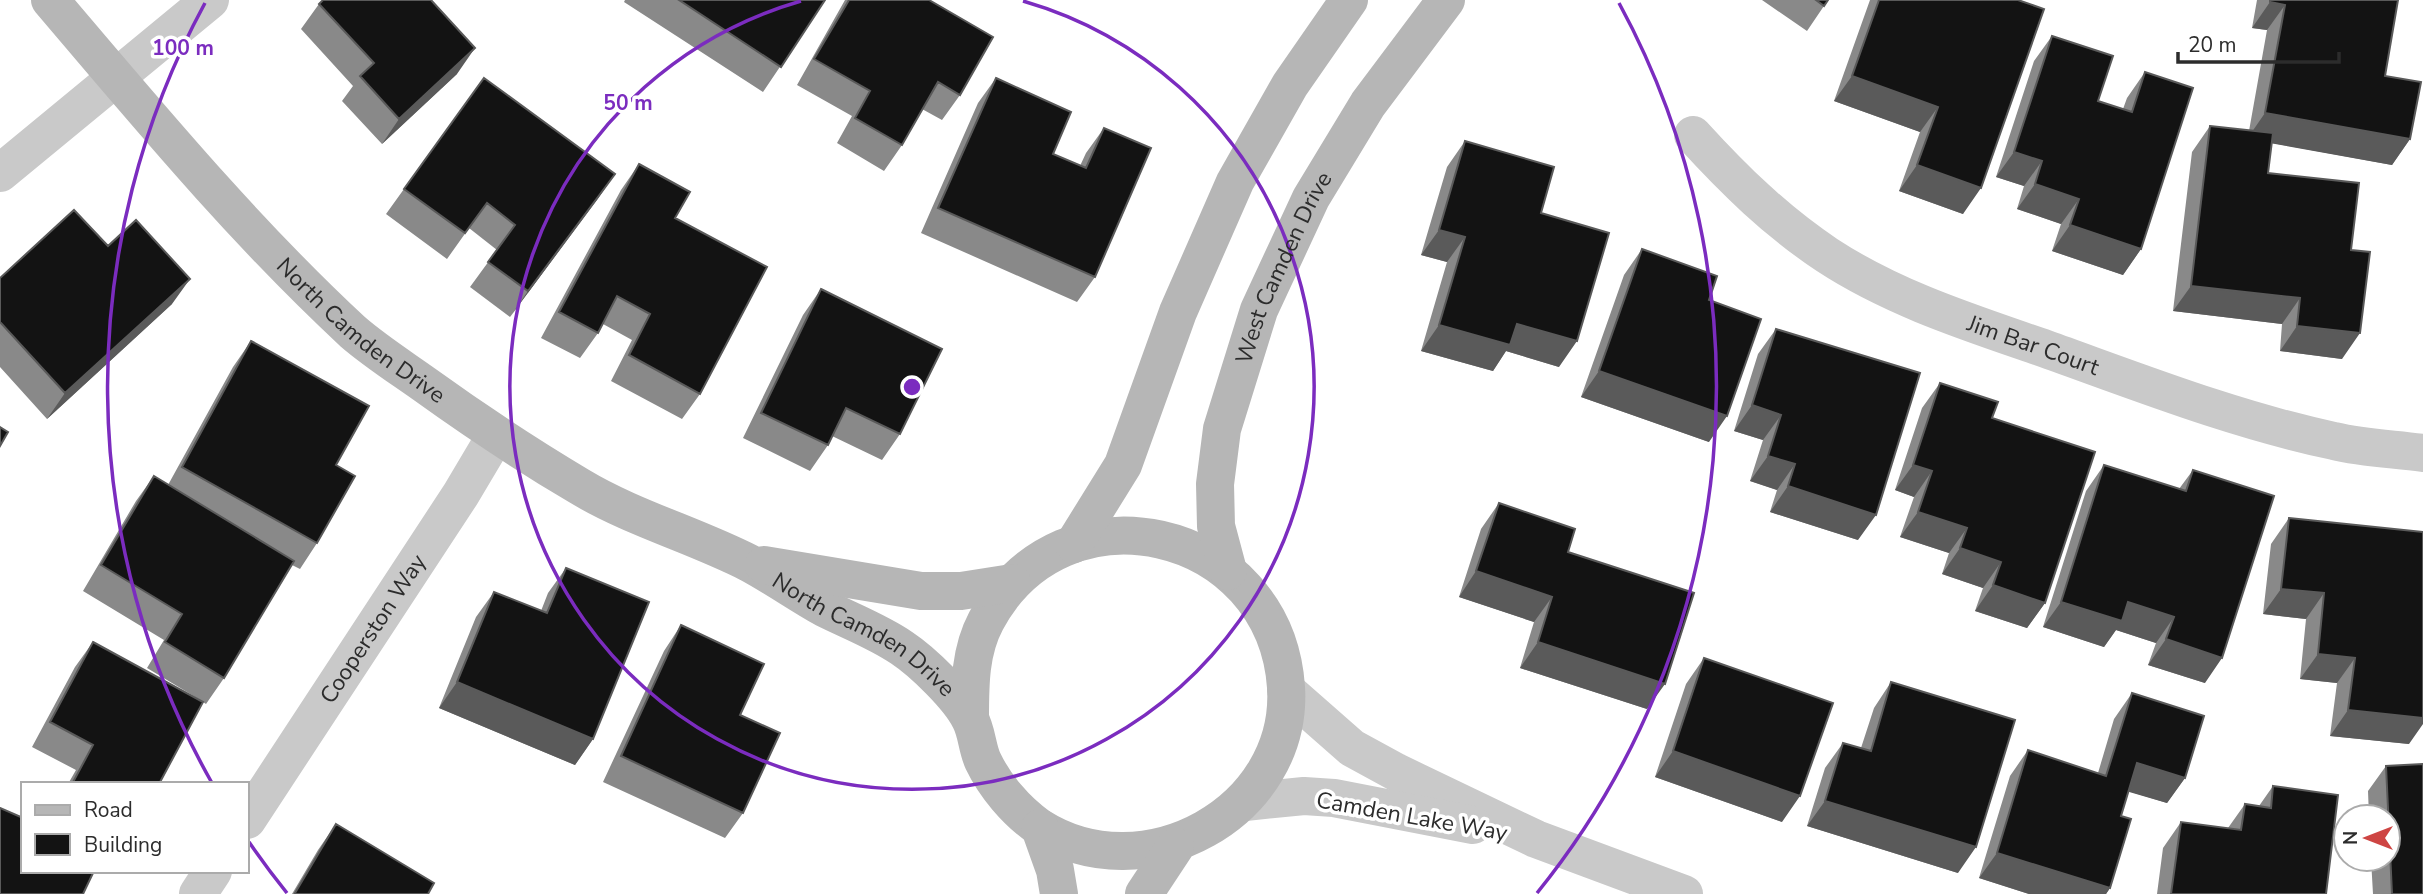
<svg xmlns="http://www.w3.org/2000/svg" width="2423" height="894" font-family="'Nunito Sans',sans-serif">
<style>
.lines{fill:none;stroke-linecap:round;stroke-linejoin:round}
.street{stroke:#c9c9c9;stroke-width:38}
.secondary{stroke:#b6b6b6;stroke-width:38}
.wall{fill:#898989}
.shaded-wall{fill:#5a5a5a}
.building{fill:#131313;stroke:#5a5a5a;stroke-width:2}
.ring{fill:none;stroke:#7b2cbf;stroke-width:3.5}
.labels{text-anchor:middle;stroke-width:7;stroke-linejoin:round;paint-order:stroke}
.street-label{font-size:23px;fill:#2c2c2c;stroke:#fff}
.centre{fill:#7b2cbf;stroke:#fff;stroke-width:3.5}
.ring-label{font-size:21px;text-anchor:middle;font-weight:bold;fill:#7b2cbf;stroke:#fff;stroke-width:7;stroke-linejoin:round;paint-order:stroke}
</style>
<rect width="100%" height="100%" fill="#fff"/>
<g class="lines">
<g class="street">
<path id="s1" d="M 1693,135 C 1734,180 1776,221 1827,255 C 1894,299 1971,323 2046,349 C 2141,383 2235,420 2334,441 C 2363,448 2393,449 2423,453"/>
<path d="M 0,173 L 210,0"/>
<path d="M 1286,690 L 1352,748 L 1396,772 L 1536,839 L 1684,894"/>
<path d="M 1245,802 L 1304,796 L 1334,798 L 1473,825"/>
<path id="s2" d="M 247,820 L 461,494 L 496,435"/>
<path d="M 198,894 L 213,871"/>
</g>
<g class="secondary">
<path id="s3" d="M 50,0 C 147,114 243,230 353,332 C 375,351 400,367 424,384 C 474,420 525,454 579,486 C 632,518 694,535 749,563 C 775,577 799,594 824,608 C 850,621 879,632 902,648 C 923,662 959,697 970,719 C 977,732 977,748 983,761 C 995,786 1016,811 1039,827 C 1144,894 1294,812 1286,687 C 1275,526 1062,477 986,621 C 970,651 970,684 970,717"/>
<path d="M 1074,544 L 1123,465 L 1178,312 L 1235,182 L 1290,85 L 1349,0"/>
<path d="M 764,565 L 921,591 L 961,591 L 1012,583"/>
<path id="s4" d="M 1228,571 L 1216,526 L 1215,484 L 1222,429 L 1259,310 L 1311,198 L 1368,104 L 1446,0"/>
<path d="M 1040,828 L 1055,870 L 1059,894"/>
<path d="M 1144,894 L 1175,847"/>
</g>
</g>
<path class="wall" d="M 625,0 L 825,0 L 763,92 L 624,2 Z
M 845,0 L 929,0 L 960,95 L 942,120 L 922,109 L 902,145 L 884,171 L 837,143 L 852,116 L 797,85 Z
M 1762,0 L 1828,0 L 1807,31 Z
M 1870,0 L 2018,0 L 1963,214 L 1899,191 L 1920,132 L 1834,101 Z
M 2257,0 L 2398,0 L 2385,76 L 2410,139 L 2392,165 L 2272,143 L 2268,173 L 2351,250 L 2342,359 L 2280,351 L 2282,324 L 2173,311 L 2192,152 L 2210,126 L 2249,131 L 2267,30 L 2252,28 Z
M 319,4 L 457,74 L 382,144 L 342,101 L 353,86 L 301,29 Z
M 2052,36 L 2098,101 L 2123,109 L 2127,98 L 2145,72 L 2141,249 L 2123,275 L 2052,251 L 2061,224 L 2017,209 L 2024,186 L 1996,177 L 2034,61 Z
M 996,78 L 1053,154 L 1080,166 L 1086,153 L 1104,128 L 1095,277 L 1077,302 L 921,233 L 978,103 Z
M 1465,141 L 1541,213 L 1559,367 L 1506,351 L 1493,371 L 1421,351 L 1447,262 L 1421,255 L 1447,167 Z
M 639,164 L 675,218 L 700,394 L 682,419 L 611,381 L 632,340 L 603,324 L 598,333 L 580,358 L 541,338 L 621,190 Z
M 615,174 L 510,317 L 470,287 L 497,250 L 469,228 L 447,259 L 386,214 L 404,189 Z
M 1642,249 L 1709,300 L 1709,442 L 1581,397 L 1624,275 Z
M 0,278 L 172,304 L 47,419 L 0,367 Z
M 821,289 L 900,434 L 882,460 L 832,436 L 828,445 L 810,471 L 743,438 L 803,315 Z
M 1776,329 L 1858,540 L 1770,512 L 1777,490 L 1750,481 L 1763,440 L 1734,431 L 1758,354 Z
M 251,341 L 336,465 L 317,543 L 300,569 L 292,565 L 224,678 L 206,704 L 203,702 L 159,784 L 68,784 L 76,770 L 32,747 L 75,667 L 93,642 L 202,701 L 147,668 L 164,640 L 83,591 L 136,501 L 154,476 L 168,485 L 233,367 Z
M 1940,383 L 1992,418 L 2045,603 L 2027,628 L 1975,611 L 1983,588 L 1942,574 L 1949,553 L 1900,537 L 1914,497 L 1895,490 L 1922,408 Z
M 2104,465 L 2179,489 L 2193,470 L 2205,683 L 2148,665 L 2156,643 L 2116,630 L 2104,647 L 2043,627 L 2086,491 Z
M 1499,503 L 1568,552 L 1647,709 L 1520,668 L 1534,622 L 1459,597 L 1481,529 Z
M 2289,518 L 2409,744 L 2330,736 L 2337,683 L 2300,679 L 2306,619 L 2263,614 L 2271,544 Z
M 566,568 L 593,739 L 575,765 L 439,708 L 476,617 L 494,592 L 541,611 L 548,593 Z
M 681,625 L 740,715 L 743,813 L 725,838 L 603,782 L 664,651 Z
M 1704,658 L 1782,822 L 1655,777 L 1686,684 Z
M 1891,682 L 1958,873 L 1807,826 L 1825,768 L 1843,743 L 1861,748 L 1874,708 Z
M 2132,693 L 2185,778 L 2167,803 L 2128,791 L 2121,816 L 2110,888 L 2106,894 L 2029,894 L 1979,878 L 2010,776 L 2028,750 L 2098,773 L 2114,719 Z
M 2386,766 L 2423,894 L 2373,894 L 2371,859 L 2388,859 L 2388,817 L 2369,817 L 2368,791 Z
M 2273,786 L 2326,894 L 2157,894 L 2163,848 L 2181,822 L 2228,828 L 2245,804 L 2259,806 Z
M 336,824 L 428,894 L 292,894 L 318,850 Z"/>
<path class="shaded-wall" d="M 2270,2 L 2285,5 L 2267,30 L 2252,28 Z
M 475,48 L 457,74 L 382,144 L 399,119 Z
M 1852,76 L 1938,107 L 1920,132 L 1834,101 Z
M 2265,113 L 2410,139 L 2392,165 L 2247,139 Z
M 2014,152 L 2042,161 L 2024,186 L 1996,177 Z
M 1917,165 L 1981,188 L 1963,214 L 1899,191 Z
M 615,174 L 597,200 L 510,317 L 528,291 Z
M 2035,184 L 2079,199 L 2061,224 L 2017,209 Z
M 2070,225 L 2141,249 L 2123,275 L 2052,251 Z
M 1439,230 L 1465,237 L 1447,262 L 1421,255 Z
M 190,279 L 172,304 L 47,419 L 65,393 Z
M 2191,286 L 2300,298 L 2282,324 L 2173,311 Z
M 1517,324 L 1577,341 L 1559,367 L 1506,351 L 1493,371 L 1421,351 L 1439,325 Z
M 2297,326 L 2360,333 L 2342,359 L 2280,351 Z
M 1599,371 L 1727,416 L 1709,442 L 1581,397 Z
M 1752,405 L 1781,415 L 1763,440 L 1734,431 Z
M 1768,456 L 1795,464 L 1777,490 L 1750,481 Z
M 1913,465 L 1932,471 L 1914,497 L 1895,490 Z
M 1788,486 L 1876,515 L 1858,540 L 1770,512 Z
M 1918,512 L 1967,528 L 1949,553 L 1900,537 Z
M 1960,548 L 2001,562 L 1983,588 L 1942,574 Z
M 1476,571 L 1552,597 L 1534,622 L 1459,597 Z
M 1993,585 L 2045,603 L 2027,628 L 1975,611 Z
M 2281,589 L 2324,593 L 2306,619 L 2263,614 Z
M 2061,602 L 2128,602 L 2174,617 L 2156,643 L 2116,630 L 2104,647 L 2043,627 Z
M 2166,639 L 2222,658 L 2205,683 L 2148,665 Z
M 1538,642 L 1665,684 L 1647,709 L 1520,668 Z
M 2318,654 L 2355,658 L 2337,683 L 2300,679 Z
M 457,682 L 593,739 L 575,765 L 439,708 Z
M 2348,710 L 2423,718 L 2423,724 L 2409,744 L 2330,736 Z
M 1673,751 L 1800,796 L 1782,822 L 1655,777 Z
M 2137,763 L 2185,778 L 2167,803 L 2119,789 Z
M 1825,801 L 1976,847 L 1958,873 L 1807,826 Z
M 1997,853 L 2110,888 L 2106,894 L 2029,894 L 1979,878 Z"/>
<path class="building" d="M 323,0 L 431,0 L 475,48 L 399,119 L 360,76 L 374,63 L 319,4 Z
M 679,0 L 825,0 L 781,67 Z
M 849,0 L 929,0 L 993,37 L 960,95 L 938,82 L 902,145 L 855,118 L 870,91 L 814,59 Z
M 1816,0 L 1828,0 L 1824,6 Z
M 1879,0 L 2018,0 L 2044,9 L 1981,188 L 1917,165 L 1938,107 L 1852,76 Z
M 2270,0 L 2398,0 L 2385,76 L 2421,82 L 2410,139 L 2265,113 L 2285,5 L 2270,2 Z
M 2052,36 L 2113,56 L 2098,101 L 2132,112 L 2145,72 L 2193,88 L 2141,249 L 2070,225 L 2079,199 L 2035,184 L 2042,161 L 2014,152 Z
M 484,78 L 615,174 L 528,291 L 488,262 L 515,225 L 487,203 L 465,233 L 404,189 Z
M 996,78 L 1071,112 L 1053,154 L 1086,168 L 1104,128 L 1151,148 L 1095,277 L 938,208 Z
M 2210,126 L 2273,133 L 2268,173 L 2359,183 L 2351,250 L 2370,252 L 2360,333 L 2297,326 L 2300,298 L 2191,286 Z
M 1465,141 L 1554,167 L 1541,213 L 1609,233 L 1577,341 L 1517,324 L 1510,345 L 1439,325 L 1465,237 L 1439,230 Z
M 639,164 L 690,192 L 675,218 L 767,267 L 700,394 L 629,355 L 650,314 L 617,296 L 598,333 L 559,312 Z
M 74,210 L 108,246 L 136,220 L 190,279 L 65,393 L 0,322 L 0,278 Z
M 1642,249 L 1717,276 L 1709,300 L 1761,319 L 1727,416 L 1599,371 Z
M 821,289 L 942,349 L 900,434 L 846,408 L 828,445 L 761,413 Z
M 1776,329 L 1920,373 L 1876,515 L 1788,486 L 1795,464 L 1768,456 L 1781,415 L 1752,405 Z
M 251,341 L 369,406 L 336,465 L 355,476 L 317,543 L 182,467 Z
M 1940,383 L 1998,402 L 1992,418 L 2095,452 L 2045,603 L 1993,585 L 2001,562 L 1960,548 L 1967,528 L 1918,512 L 1932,471 L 1913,465 Z
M 0,427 L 8,432 L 0,446 Z
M 2104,465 L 2186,491 L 2193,470 L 2274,496 L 2222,658 L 2166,639 L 2174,617 L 2128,602 L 2122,621 L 2061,602 Z
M 154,476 L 294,561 L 224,678 L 165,642 L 182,614 L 101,565 Z
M 1499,503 L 1575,529 L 1568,552 L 1694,593 L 1665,684 L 1538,642 L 1552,597 L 1476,571 Z
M 2289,518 L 2423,532 L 2423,718 L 2348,710 L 2355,658 L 2318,654 L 2324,593 L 2281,589 Z
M 566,568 L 649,602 L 593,739 L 457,682 L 494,592 L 547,613 Z
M 681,625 L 764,664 L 740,715 L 780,733 L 743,813 L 621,756 Z
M 93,642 L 203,702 L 159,784 L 72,784 L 93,745 L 50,722 Z
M 1704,658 L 1833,703 L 1800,796 L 1673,751 Z
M 1891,682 L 2015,720 L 1976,847 L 1825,801 L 1843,743 L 1871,751 Z
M 2132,693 L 2204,716 L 2185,778 L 2137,763 L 2121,816 L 2131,819 L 2110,888 L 1997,853 L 2028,750 L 2106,776 Z
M 2423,764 L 2423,894 L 2392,894 L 2386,766 Z
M 2273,786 L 2338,795 L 2326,894 L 2171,894 L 2181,822 L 2241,830 L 2245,804 L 2271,808 Z
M 0,808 L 23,818 L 23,871 L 94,871 L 83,894 L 0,894 Z
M 336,824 L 434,883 L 428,894 L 297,894 L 295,893 Z"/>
<g class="ring">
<path d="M1023 1A402 402 0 1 1 801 1"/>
<path d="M287 893A804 804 0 0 1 249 842M212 783A804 804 0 0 1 205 3M1619 3A804 804 0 0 1 1537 893"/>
</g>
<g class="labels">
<g class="street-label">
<text dy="8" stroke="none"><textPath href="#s4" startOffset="317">West Camden Drive</textPath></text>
<text dy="8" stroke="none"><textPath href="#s3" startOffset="455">North Camden Drive</textPath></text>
<text dy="8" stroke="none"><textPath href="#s1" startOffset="406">Jim Bar Court</textPath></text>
<text dy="8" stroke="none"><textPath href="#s2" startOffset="229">Cooperston Way</textPath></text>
<text dy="8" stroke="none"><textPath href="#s3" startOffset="1046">North Camden Drive</textPath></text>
<text transform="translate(1412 816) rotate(10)" y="8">Camden Lake Way</text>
</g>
</g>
<circle cx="912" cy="387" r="10" class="centre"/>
<g class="ring-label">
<text x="183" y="55">100 m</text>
<text x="628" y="110">50 m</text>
</g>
<rect x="21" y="782" width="228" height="91" fill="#ffffff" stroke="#ababab" stroke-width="2"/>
<rect x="35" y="805" width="35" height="10" fill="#b6b6b6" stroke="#ababab" stroke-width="2"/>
<text x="84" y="817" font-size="21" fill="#2c2c2c">Road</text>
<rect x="35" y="834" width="35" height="21" fill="#131313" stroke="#ababab" stroke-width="2"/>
<text x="84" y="852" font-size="21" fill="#2c2c2c">Building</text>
<g transform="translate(2367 838) rotate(270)"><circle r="33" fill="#ffffff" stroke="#ababab" stroke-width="2"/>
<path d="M0-5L12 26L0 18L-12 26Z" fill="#ce4543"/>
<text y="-10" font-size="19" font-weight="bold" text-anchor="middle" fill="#2c2c2c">N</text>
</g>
<path d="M2178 52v10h161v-10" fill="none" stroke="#2c2c2c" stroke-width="3.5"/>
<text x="2188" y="52" font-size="21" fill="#2c2c2c" stroke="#ffffff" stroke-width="5" paint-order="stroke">20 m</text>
</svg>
